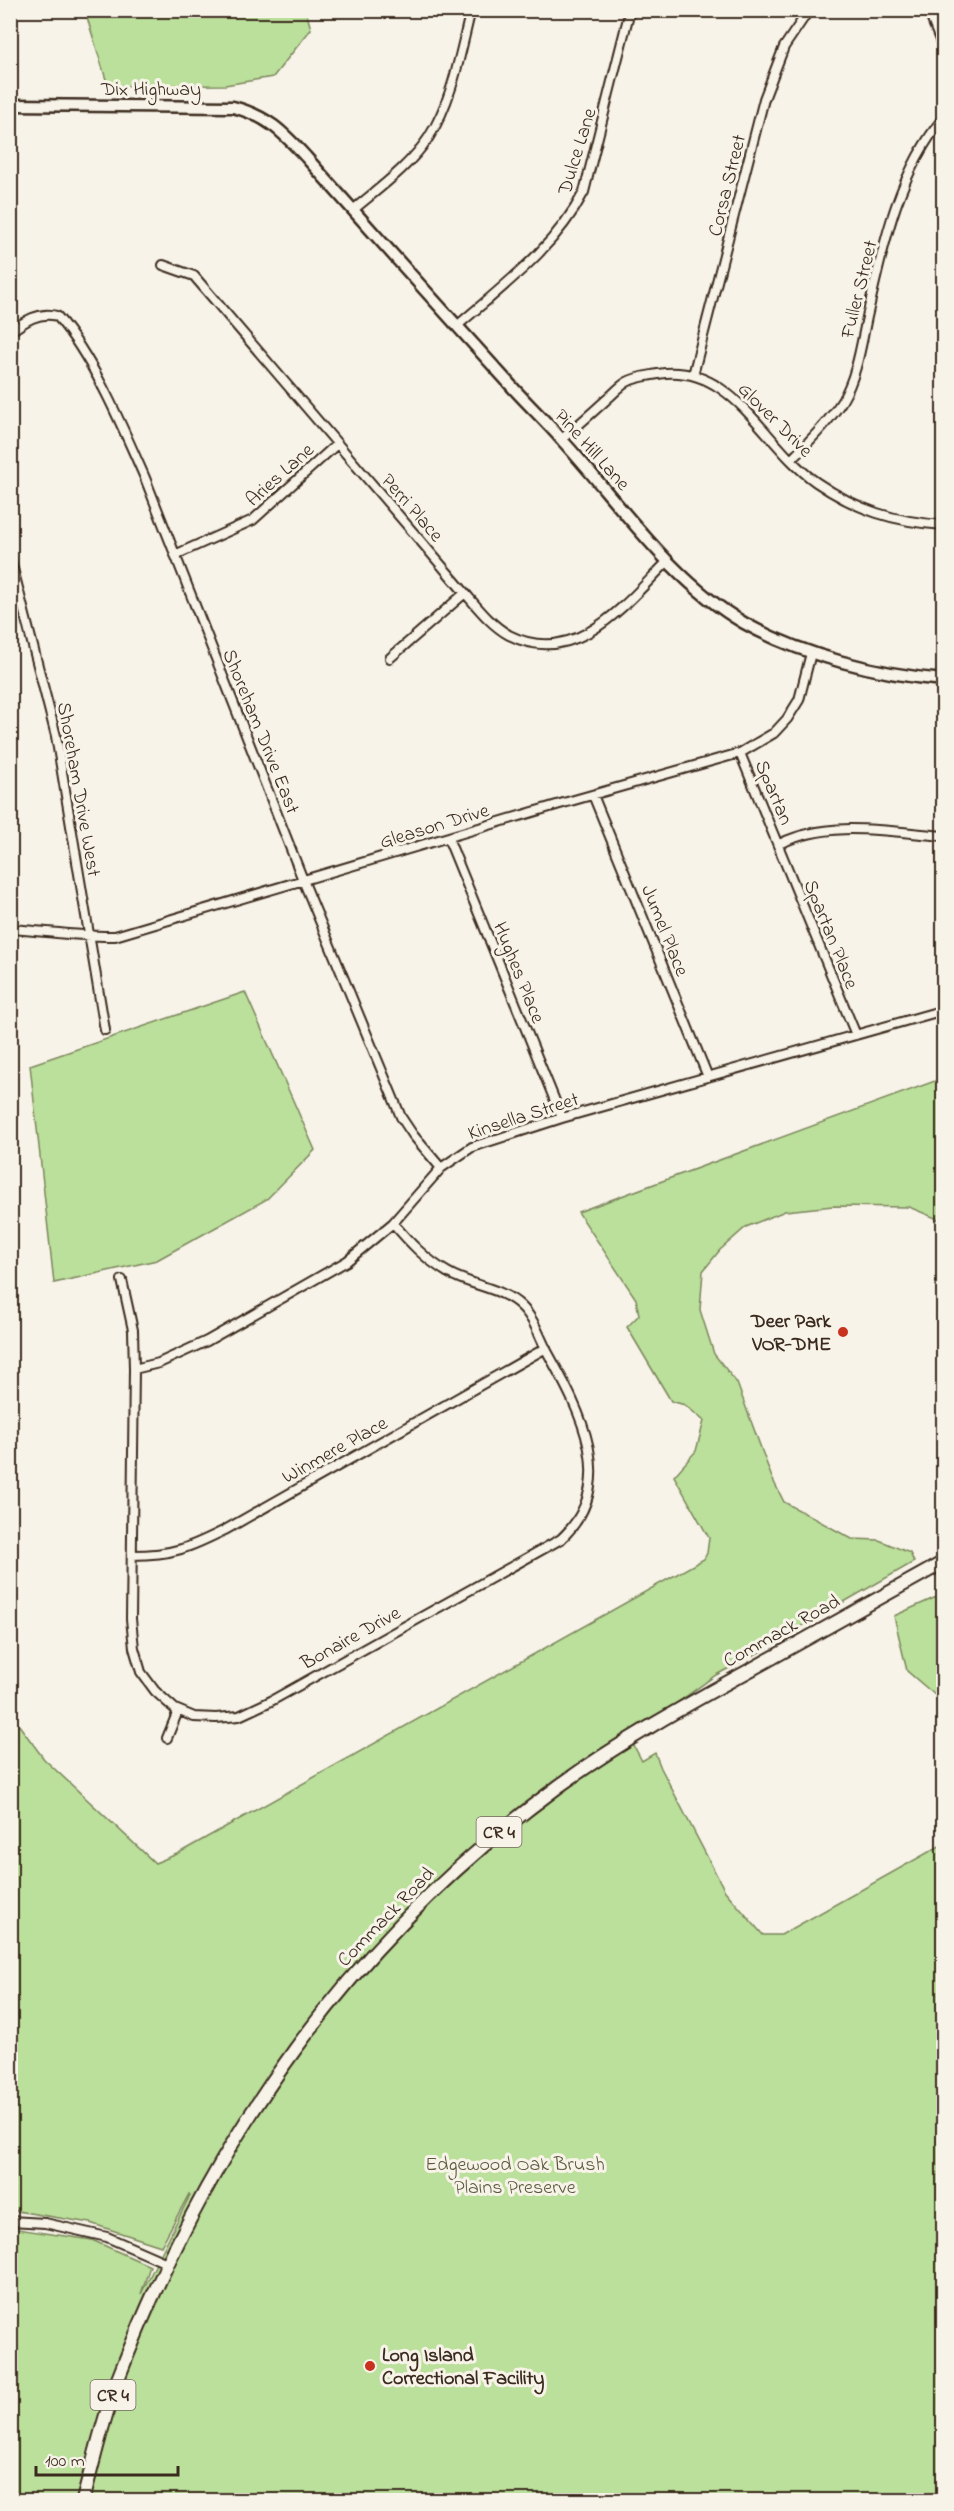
<svg xmlns="http://www.w3.org/2000/svg" width="954" height="2511" font-family="'Indie Flower',sans-serif">
<style>
.green{fill:#bbe09b;stroke:#7b855c;stroke-width:1.5}
.lines{fill:none;stroke-linecap:round;stroke-linejoin:round}
.street-casing{stroke:#3b2a1e;stroke-width:12}
.secondary-casing{stroke:#3b2a1e;stroke-width:15}
.primary-casing{stroke:#3b2a1e;stroke-width:16}
.street{stroke:#f7f3e8;stroke-width:8}
.secondary{stroke:#f7f3e8;stroke-width:10}
.primary{stroke:#f7f3e8;stroke-width:12}
.poi-dot{fill:#c8321e;stroke:#f7f3e8;stroke-width:2}
.labels{text-anchor:middle;stroke-width:6;stroke-linejoin:round;paint-order:stroke}
.shield{fill:#f7f3e8;stroke:#73665b;stroke-width:1.5}
.shield-label{font-size:18px;font-weight:bold;fill:#3b2a1e}
.street-label{font-size:20px;fill:#3b2a1e;stroke:#f7f3e8}
.poi-label{font-size:20px;font-weight:bold;fill:#3b2a1e;stroke:#f7f3e8;text-anchor:end}
.park-label{font-size:20px;fill:#5b583d;stroke:#f7f3e8}
</style>
<rect width="100%" height="100%" fill="#f7f3e8"/>
<filter id="ink" filterUnits="userSpaceOnUse"><feTurbulence type="fractalNoise" baseFrequency=".0167" numOctaves="2"/><feDisplacementMap in="SourceGraphic" scale="12" xChannelSelector="R" yChannelSelector="G"/><feConvolveMatrix kernelMatrix="1 2 1 2 8 2 1 2 1" color-interpolation-filters="sRGB"/></filter>
<g filter="url(#ink)">
<path class="green" d="M 85,11 L 306,11 L 311,29 L 273,77 L 225,85 L 108,86 Z
M 245,992 L 315,1150 L 267,1199 L 157,1260 L 54,1283 L 30,1065 Z
M 943,1078 L 943,1229 L 938,1219 L 909,1207 L 833,1206 L 785,1211 L 746,1227 L 720,1250 L 703,1271 L 700,1310 L 714,1354 L 737,1383 L 772,1478 L 784,1502 L 852,1539 L 879,1540 L 910,1553 L 914,1562 L 767,1646 L 767,1648 L 716,1675 L 634,1734 L 634,1746 L 642,1761 L 655,1753 L 661,1768 L 725,1891 L 763,1935 L 781,1935 L 943,1844 L 943,2500 L 11,2500 L 11,2228 L 92,2240 L 150,2266 L 141,2294 L 190,2195 L 189,2194 L 161,2246 L 90,2223 L 11,2210 L 10,1713 L 44,1759 L 155,1863 L 177,1854 L 704,1559 L 707,1553 L 709,1538 L 674,1476 L 696,1451 L 704,1421 L 685,1405 L 671,1401 L 627,1327 L 639,1315 L 636,1299 L 578,1212 Z
M 943,1597 L 944,1597 L 943,1702 L 907,1671 L 894,1616 L 934,1598 Z"/>
<g class="lines">
<g class="street-casing">
<path id="street" d="M 928,10 L 944,50
M 353,210 C 379,188 410,166 429,137 C 453,99 460,53 471,10
M 163,265 L 194,276 L 465,593 C 478,608 491,625 509,635 C 576,669 626,603 668,561
M 457,326 C 504,285 555,248 584,192 L 630,10
M 10,332 C 25,321 39,311 57,316 C 94,359 122,426 145,478 L 303,880 L 401,1117 L 413,1135 L 441,1168
M 693,375 L 764,99 L 784,47 L 809,10
M 562,439 C 577,426 592,413 606,400 C 613,394 620,386 627,382 C 635,377 648,376 658,374 C 733,362 763,445 816,482 C 857,510 894,522 944,525
M 791,460 C 809,441 828,423 842,401 C 857,376 861,345 867,317 C 883,247 897,174 944,117
M 175,555 L 253,520 L 337,444
M 10,557 L 56,736 L 105,1030
M 390,658 L 465,593
M 740,753 L 856,1035
M 593,795 L 708,1077
M 448,838 L 562,1118
M 779,844 C 831,819 888,832 944,836
M 10,929 C 46,931 81,937 115,936 L 560,804 L 740,753 L 774,733 L 787,719 L 799,700 L 811,653
M 122,1280 L 133,1330 L 134,1369 L 131,1619 L 134,1648 L 141,1672 L 155,1691 L 175,1709 L 194,1717 L 216,1718 L 239,1716 L 271,1701 L 561,1539 C 620,1484 580,1411 548,1353 C 540,1338 534,1318 521,1306 C 501,1287 470,1286 447,1272 C 425,1259 409,1242 393,1223
M 134,1369 L 159,1363 L 207,1341 L 347,1261 L 393,1223 L 441,1168 L 472,1147 L 562,1118 L 944,1010
M 132,1555 C 173,1555 189,1548 225,1530 L 546,1348
M 167,1738 L 178,1711
M 10,2221 L 45,2223 L 107,2237 L 169,2264"/>
</g>
<g class="secondary-casing">
<path id="secondary" d="M 10,105 L 233,107 C 267,116 282,131 306,157 C 372,232 439,306 506,380 C 524,401 544,419 562,440 C 618,501 671,581 744,623 C 801,655 879,675 944,680"/>
</g>
<g class="primary-casing">
<path id="primary" d="M 83,2500 C 94,2460 103,2418 118,2379 C 211,2138 350,1939 559,1786 C 620,1742 686,1705 752,1669 C 816,1633 880,1598 944,1562"/>
</g>
<use href="#street" class="street"/>
<use href="#secondary" class="secondary"/>
<use href="#primary" class="primary"/>
</g>
</g>
<g class="poi-dot">
<circle cx="843" cy="1332" r="6"/>
<circle cx="370" cy="2366" r="6"/>
</g>
<g class="labels">
<g class="shield">
<rect x="476.5" y="1817" width="45" height="30" rx="4.5"/>
<rect x="90.5" y="2380" width="45" height="30" rx="4.5"/>
</g>
<g class="shield-label">
<text x="499" y="1838">CR 4</text>
<text x="113" y="2401">CR 4</text>
</g>
<g class="street-label">
<text x="151" y="95">Dix Highway</text>
<text transform="translate(576 151) rotate(-73)" y="7">Dulce Lane</text>
<text transform="translate(726 185) rotate(-76)" y="7">Corsa Street</text>
<text transform="translate(858 289) rotate(-76)" y="7">Fuller Street</text>
<text transform="translate(776 419) rotate(45)" y="7">Glover Drive</text>
<text transform="translate(593 449) rotate(48)" y="7">Pine Hill Lane</text>
<text transform="translate(279 474) rotate(-42)" y="7">Aries Lane</text>
<text transform="translate(413 507) rotate(49)" y="7">Perri Place</text>
<text transform="translate(262 731) rotate(68)" y="7">Shoreham Drive East</text>
<text transform="translate(80 789) rotate(80)" y="7">Shoreham Drive West</text>
<text transform="translate(775 792) rotate(67)" y="7">Spartan</text>
<text transform="translate(434 825) rotate(-17)" y="7">Gleason Drive</text>
<text transform="translate(666 930) rotate(68)" y="7">Jumel Place</text>
<text transform="translate(832 934) rotate(68)" y="7">Spartan Place</text>
<text transform="translate(520 972) rotate(68)" y="7">Hughes Place</text>
<text transform="translate(523 1115) rotate(-18)" y="7">Kinsella Street</text>
<text transform="translate(334 1449) rotate(-29)" y="7">Winmere Place</text>
<text transform="translate(781 1630) rotate(-29)" y="7">Commack Road</text>
<text transform="translate(350 1637) rotate(-29)" y="7">Bonaire Drive</text>
<text transform="translate(385 1916) rotate(-46)" y="7">Commack Road</text>
</g>
<g class="poi-label">
<text x="831" y="1327">Deer Park<tspan x="831" dy="23">VOR-DME</tspan></text>
<text x="382" y="2361" text-anchor="start">Long Island<tspan x="382" dy="23">Correctional Facility</tspan></text>
</g>
<g class="park-label">
<text x="515" y="2170">Edgewood Oak Brush<tspan x="515" dy="23">Plains Preserve</tspan></text>
</g>
</g>
<rect width="954" height="2511" fill="none" stroke="#f7f3e8" stroke-width="36"/>
<rect x="18" y="18" width="918" height="2475" fill="none" stroke="#3b2a1e" stroke-width="2" filter="url(#ink)"/>
<path d="M36 2466v9h142v-9" fill="none" stroke="#3b2a1e" stroke-width="3"/>
<text x="45" y="2466" font-size="18" fill="#3b2a1e" stroke="#f7f3e8" stroke-width="4.5" paint-order="stroke">100 m</text>
</svg>
